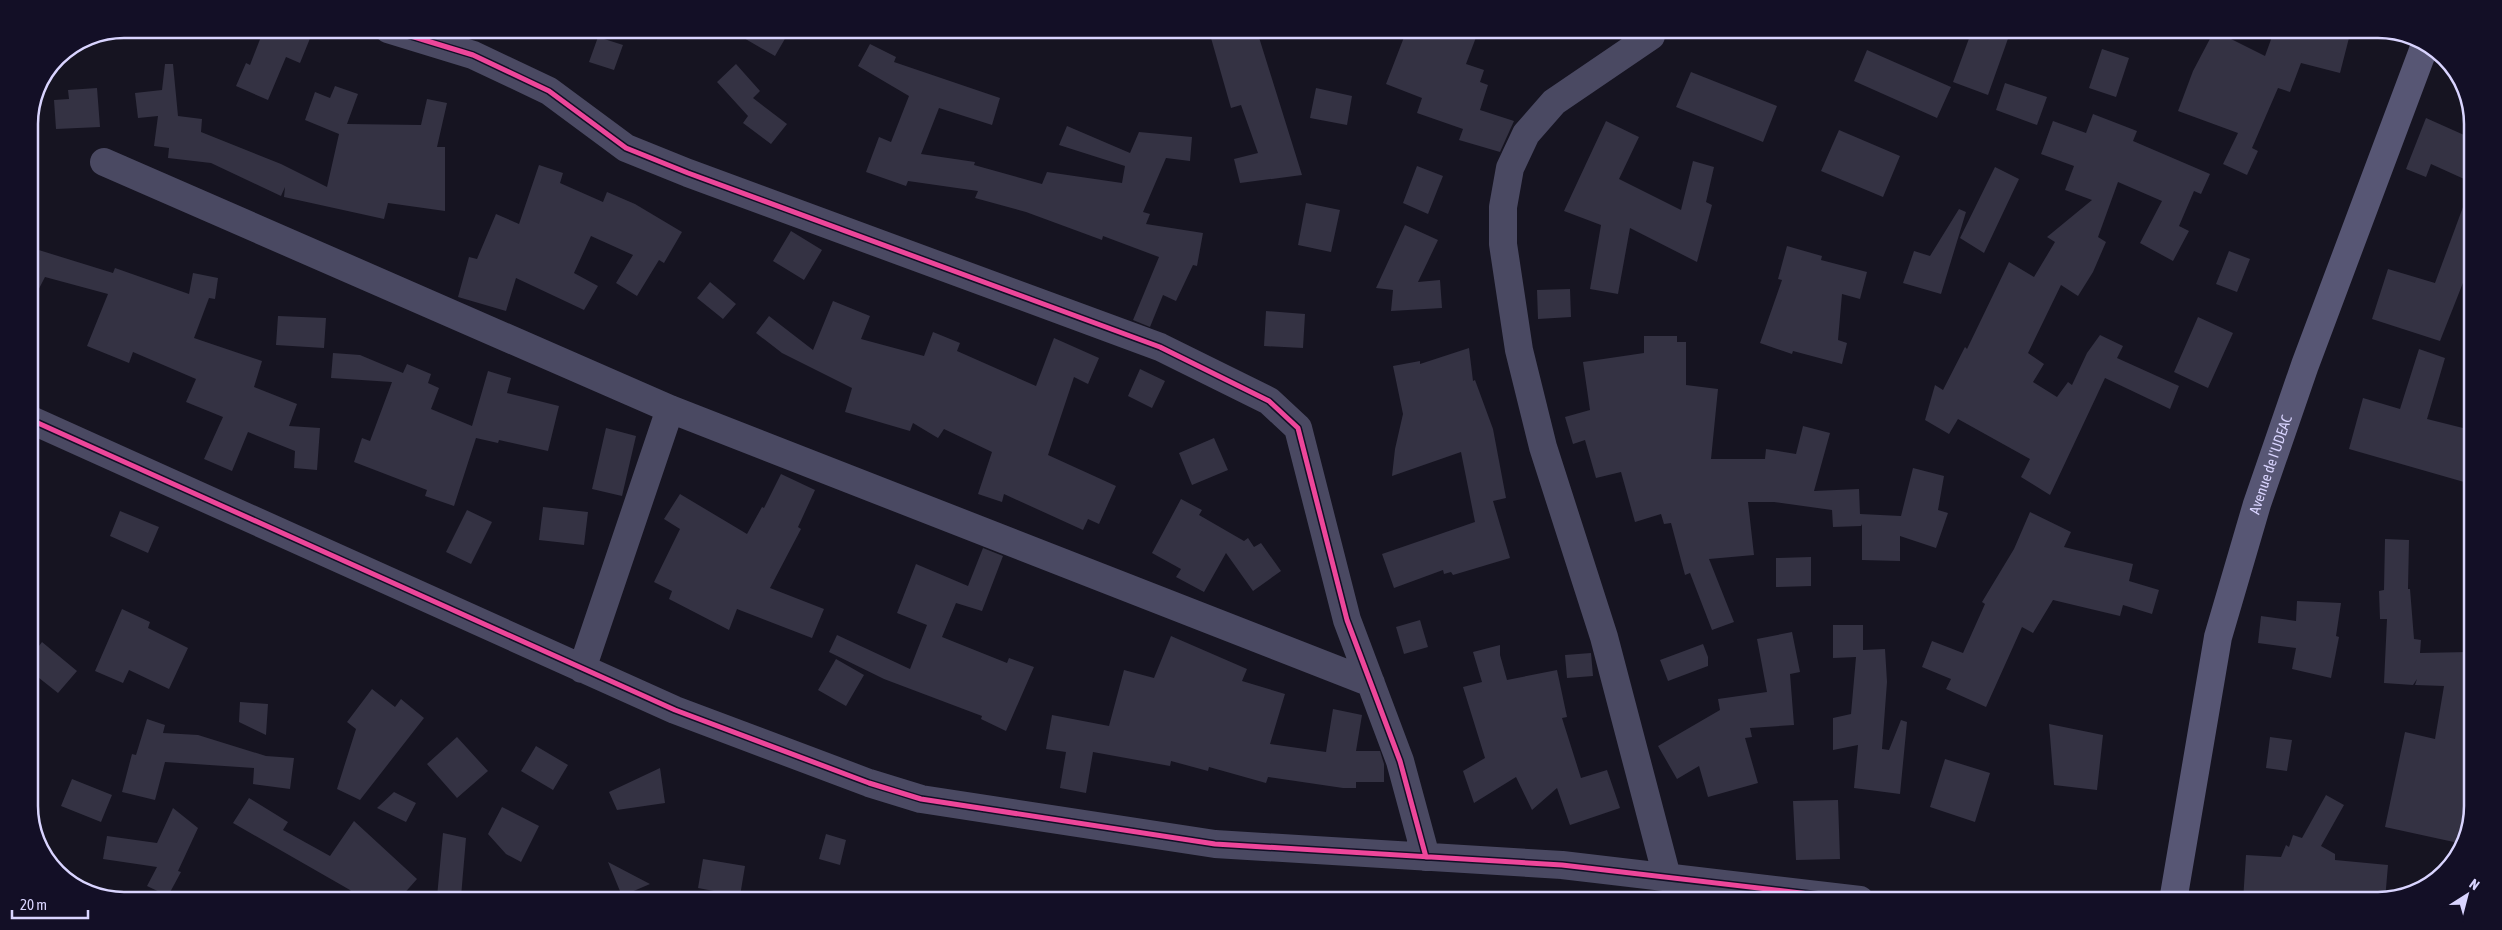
<svg xmlns="http://www.w3.org/2000/svg" width="2502" height="930" font-family="'Asap Condensed',sans-serif">
<style>
.building{fill:#343243}
.lines{fill:none;stroke-linecap:round;stroke-linejoin:round}
.minor{stroke:#4a4962;stroke-width:28}
.secondary{stroke:#575674;stroke-width:28}
.cycleway-casing{stroke:#130f26;stroke-width:8}
.cycleway{stroke:#ed469a;stroke-width:5}
.labels{text-anchor:middle;stroke-width:5;stroke-linejoin:round;paint-order:stroke}
.street-label{font-size:15px;fill:#d9d4ff;stroke:#130f26}
.rim{fill:none;stroke:#d9d4ff;stroke-width:2.5}
</style>
<rect width="100%" height="100%" fill="#161421"/>
<path class="building" d="M 264,29 L 296,29 L 311,36 L 300,63 L 286,57 L 268,100 L 236,86 L 246,63 L 250,65 Z
M 730,30 L 790,30 L 775,56 Z
M 1209,31 L 1257,31 L 1302,175 L 1240,183 L 1234,159 L 1258,153 L 1241,105 L 1231,108 Z
M 1406,32 L 1478,32 L 1466,64 L 1484,70 L 1480,82 L 1488,85 L 1480,110 L 1514,121 L 1500,152 L 1459,140 L 1463,129 L 1417,113 L 1422,98 L 1386,84 Z
M 1971,33 L 2010,33 L 1988,95 L 1953,82 Z
M 2213,33 L 2219,33 L 2265,56 L 2273,34 L 2350,34 L 2340,73 L 2301,63 L 2290,92 L 2278,88 L 2252,148 L 2258,151 L 2247,175 L 2223,164 L 2238,133 L 2178,111 L 2193,71 Z
M 598,37 L 623,45 L 614,70 L 589,62 Z
M 870,44 L 896,57 L 894,62 L 1000,98 L 992,125 L 939,108 L 921,154 L 975,162 L 974,165 L 1042,184 L 1047,172 L 1122,183 L 1125,166 L 1059,145 L 1067,126 L 1130,153 L 1139,132 L 1192,137 L 1190,161 L 1166,158 L 1143,212 L 1150,214 L 1146,224 L 1203,233 L 1197,266 L 1193,265 L 1176,301 L 1163,295 L 1150,327 L 1133,320 L 1159,257 L 1103,236 L 1102,240 L 1026,212 L 975,198 L 978,191 L 908,181 L 906,186 L 866,172 L 879,137 L 891,142 L 909,96 L 858,66 Z
M 2102,49 L 2129,58 L 2116,97 L 2089,88 Z
M 1867,50 L 1951,87 L 1937,118 L 1854,81 Z
M 165,64 L 173,64 L 178,116 L 202,119 L 201,132 L 281,164 L 327,187 L 339,134 L 305,120 L 315,92 L 330,98 L 335,86 L 358,94 L 347,124 L 421,125 L 427,99 L 447,103 L 437,147 L 445,147 L 445,211 L 388,203 L 384,219 L 284,197 L 285,187 L 281,196 L 211,163 L 168,158 L 169,148 L 154,146 L 158,116 L 138,118 L 135,93 L 162,90 Z
M 736,64 L 760,91 L 753,98 L 787,124 L 771,144 L 743,123 L 748,116 L 717,82 Z
M 1691,72 L 1777,106 L 1763,142 L 1676,107 Z
M 2005,83 L 2047,97 L 2037,125 L 1996,110 Z
M 97,88 L 100,127 L 56,129 L 54,100 L 69,99 L 68,90 Z
M 1316,88 L 1352,96 L 1347,125 L 1310,118 Z
M 2093,114 L 2137,131 L 2133,141 L 2210,174 L 2201,194 L 2194,191 L 2179,226 L 2189,231 L 2173,261 L 2140,243 L 2162,201 L 2118,182 L 2098,237 L 2106,242 L 2093,272 L 2078,296 L 2061,285 L 2028,353 L 2044,364 L 2033,382 L 2057,397 L 2068,382 L 2072,385 L 2087,353 L 2100,335 L 2123,346 L 2117,358 L 2179,386 L 2170,409 L 2105,378 L 2050,495 L 2021,477 L 2030,459 L 1958,419 L 1949,434 L 1925,420 L 1935,385 L 1943,390 L 1965,347 L 1967,349 L 2009,262 L 2034,277 L 2055,242 L 2047,237 L 2092,200 L 2065,190 L 2074,166 L 2041,154 L 2053,121 L 2086,133 Z
M 2426,118 L 2473,139 L 2473,183 L 2431,164 L 2426,177 L 2406,169 Z
M 1606,121 L 1639,137 L 1619,179 L 1681,210 L 1693,161 L 1714,167 L 1706,202 L 1712,205 L 1697,262 L 1630,228 L 1618,294 L 1590,289 L 1601,225 L 1564,211 Z
M 1839,130 L 1900,156 L 1883,197 L 1821,171 Z
M 539,165 L 563,173 L 560,183 L 603,202 L 607,192 L 635,204 L 682,232 L 664,263 L 659,260 L 637,296 L 616,283 L 633,255 L 591,236 L 574,273 L 598,286 L 584,310 L 516,278 L 506,311 L 458,297 L 469,257 L 477,259 L 496,214 L 519,224 Z
M 1417,166 L 1443,176 L 1428,214 L 1403,203 Z
M 1995,167 L 2019,179 L 1984,253 L 1960,238 Z
M 2470,188 L 2473,189 L 2472,260 L 2440,341 L 2372,319 L 2388,269 L 2435,283 Z
M 1306,203 L 1340,210 L 1331,252 L 1298,245 Z
M 1959,209 L 1966,212 L 1941,294 L 1903,283 L 1914,251 L 1930,256 Z
M 1405,225 L 1438,240 L 1418,282 L 1440,280 L 1442,308 L 1391,311 L 1393,290 L 1376,288 Z
M 791,231 L 822,250 L 804,280 L 773,261 Z
M 1787,246 L 1822,256 L 1821,260 L 1867,272 L 1860,299 L 1842,294 L 1838,340 L 1847,343 L 1842,364 L 1793,351 L 1792,354 L 1760,343 L 1782,280 L 1778,279 Z
M 29,247 L 113,273 L 115,268 L 189,294 L 193,273 L 218,278 L 215,299 L 209,298 L 194,338 L 262,361 L 254,387 L 297,404 L 289,426 L 320,428 L 317,470 L 294,468 L 295,451 L 248,432 L 232,471 L 204,459 L 223,417 L 186,402 L 196,379 L 133,352 L 129,363 L 87,346 L 108,294 L 45,277 L 29,308 Z
M 2229,251 L 2250,259 L 2237,292 L 2216,284 Z
M 710,282 L 736,304 L 723,319 L 697,298 Z
M 1570,289 L 1571,317 L 1538,319 L 1537,290 Z
M 833,301 L 870,316 L 861,339 L 924,356 L 933,332 L 960,343 L 957,351 L 1036,386 L 1054,338 L 1099,358 L 1088,384 L 1074,377 L 1048,455 L 1116,486 L 1099,524 L 1088,519 L 1083,530 L 1004,494 L 1002,502 L 978,494 L 992,452 L 944,429 L 938,438 L 913,423 L 910,431 L 845,412 L 852,388 L 782,353 L 756,333 L 769,316 L 813,350 Z
M 1266,311 L 1305,314 L 1303,348 L 1264,346 Z
M 278,316 L 326,318 L 324,348 L 276,345 Z
M 2198,317 L 2233,333 L 2208,388 L 2174,372 Z
M 1644,336 L 1677,336 L 1677,342 L 1686,342 L 1686,385 L 1718,389 L 1711,459 L 1765,459 L 1766,449 L 1796,454 L 1803,426 L 1830,433 L 1814,491 L 1859,489 L 1860,514 L 1901,516 L 1913,468 L 1944,476 L 1938,510 L 1948,513 L 1936,548 L 1900,536 L 1900,561 L 1862,560 L 1862,524 L 1861,526 L 1833,527 L 1832,510 L 1774,502 L 1748,502 L 1754,555 L 1709,559 L 1734,622 L 1712,630 L 1690,573 L 1685,575 L 1671,523 L 1664,524 L 1661,514 L 1635,522 L 1621,472 L 1596,478 L 1585,440 L 1573,444 L 1565,417 L 1590,410 L 1583,362 L 1644,353 Z
M 1469,348 L 1473,381 L 1475,380 L 1493,429 L 1506,498 L 1493,501 L 1510,558 L 1453,575 L 1451,572 L 1444,574 L 1443,570 L 1394,588 L 1382,554 L 1475,522 L 1461,452 L 1392,476 L 1395,449 L 1403,414 L 1393,366 L 1420,361 L 1420,364 Z
M 2419,349 L 2445,358 L 2427,419 L 2471,430 L 2471,484 L 2349,449 L 2363,398 L 2400,409 Z
M 333,353 L 360,355 L 403,373 L 407,364 L 431,374 L 428,383 L 439,388 L 431,409 L 472,426 L 488,371 L 511,378 L 507,393 L 559,406 L 548,451 L 499,440 L 498,443 L 476,438 L 454,506 L 425,496 L 427,490 L 354,462 L 362,438 L 370,441 L 392,382 L 331,378 Z
M 1140,369 L 1165,381 L 1152,408 L 1128,396 Z
M 606,428 L 636,436 L 622,496 L 592,489 Z
M 1214,438 L 1228,470 L 1192,485 L 1179,453 Z
M 781,474 L 815,490 L 798,527 L 801,529 L 770,588 L 824,609 L 812,638 L 737,609 L 729,630 L 669,599 L 672,591 L 654,582 L 680,529 L 664,519 L 680,494 L 747,534 L 762,507 L 764,508 Z
M 1181,499 L 1202,510 L 1199,515 L 1244,541 L 1248,538 L 1254,547 L 1261,543 L 1281,571 L 1253,591 L 1226,553 L 1204,592 L 1176,577 L 1181,569 L 1152,553 Z
M 543,507 L 588,512 L 584,545 L 539,540 Z
M 467,510 L 492,522 L 471,564 L 446,552 Z
M 120,511 L 159,527 L 148,553 L 110,536 Z
M 2030,512 L 2071,532 L 2064,547 L 2133,564 L 2129,581 L 2159,590 L 2152,614 L 2123,605 L 2120,616 L 2053,600 L 2033,633 L 2022,627 L 1986,707 L 1946,689 L 1951,679 L 1922,667 L 1932,641 L 1963,653 L 1985,604 L 1982,602 L 2014,549 Z
M 2385,539 L 2409,540 L 2408,589 L 2410,589 L 2414,639 L 2421,640 L 2420,653 L 2469,652 L 2468,838 L 2463,844 L 2385,827 L 2405,732 L 2435,739 L 2444,686 L 2415,685 L 2417,679 L 2413,685 L 2384,683 L 2387,619 L 2380,619 L 2379,591 L 2384,590 Z
M 983,548 L 1003,556 L 982,611 L 956,603 L 942,637 L 1007,663 L 1009,658 L 1034,667 L 1006,731 L 981,719 L 982,716 L 884,679 L 829,652 L 837,635 L 910,669 L 927,625 L 897,613 L 916,564 L 968,586 Z
M 1811,557 L 1811,586 L 1776,587 L 1776,558 Z
M 2297,601 L 2341,603 L 2336,636 L 2339,637 L 2331,678 L 2292,669 L 2296,648 L 2258,643 L 2261,616 L 2296,621 Z
M 122,609 L 150,622 L 148,628 L 188,648 L 169,689 L 129,670 L 123,683 L 95,671 Z
M 1420,620 L 1428,647 L 1404,654 L 1396,627 Z
M 1833,625 L 1863,625 L 1863,650 L 1885,649 L 1887,682 L 1882,749 L 1889,750 L 1901,720 L 1907,722 L 1900,794 L 1854,788 L 1858,745 L 1833,750 L 1833,718 L 1851,714 L 1856,657 L 1833,658 Z
M 1792,632 L 1800,672 L 1790,674 L 1794,725 L 1750,728 L 1752,737 L 1745,738 L 1758,783 L 1708,797 L 1699,766 L 1677,779 L 1658,746 L 1720,710 L 1718,699 L 1767,692 L 1757,639 Z
M 1171,636 L 1247,669 L 1242,681 L 1285,694 L 1270,744 L 1326,752 L 1333,709 L 1362,715 L 1356,751 L 1380,751 L 1384,764 L 1384,782 L 1356,782 L 1356,788 L 1343,788 L 1268,777 L 1266,783 L 1209,767 L 1208,771 L 1171,761 L 1170,766 L 1093,752 L 1086,793 L 1060,788 L 1066,752 L 1046,749 L 1052,715 L 1109,726 L 1124,670 L 1154,678 Z
M 42,642 L 77,671 L 58,693 L 29,670 L 29,659 Z
M 1703,644 L 1708,657 L 1708,666 L 1668,681 L 1660,660 Z
M 1500,645 L 1500,655 L 1507,680 L 1557,670 L 1567,717 L 1562,718 L 1581,778 L 1607,770 L 1620,808 L 1570,825 L 1557,788 L 1532,810 L 1516,777 L 1474,803 L 1463,771 L 1485,758 L 1463,687 L 1482,682 L 1473,652 Z
M 1591,653 L 1593,676 L 1567,678 L 1565,655 Z
M 836,659 L 864,675 L 846,706 L 818,690 Z
M 372,689 L 395,707 L 401,699 L 424,718 L 360,800 L 337,789 L 356,729 L 347,722 Z
M 240,702 L 268,704 L 266,735 L 239,722 Z
M 147,719 L 165,725 L 163,733 L 198,735 L 266,756 L 294,758 L 290,789 L 253,784 L 254,768 L 165,762 L 155,800 L 122,792 L 132,754 L 136,755 Z
M 2049,724 L 2103,735 L 2097,790 L 2054,785 Z
M 457,737 L 488,771 L 457,798 L 427,764 Z
M 2270,737 L 2292,740 L 2287,771 L 2266,768 Z
M 536,746 L 568,765 L 553,790 L 521,771 Z
M 1945,759 L 1990,773 L 1975,822 L 1930,807 Z
M 660,768 L 665,803 L 617,810 L 609,792 Z
M 72,779 L 112,795 L 101,822 L 61,806 Z
M 394,792 L 416,803 L 406,822 L 377,808 Z
M 2326,795 L 2344,805 L 2321,846 L 2335,854 L 2335,860 L 2388,865 L 2385,900 L 2243,901 L 2246,855 L 2281,857 L 2286,845 L 2289,847 L 2293,835 L 2302,838 Z
M 249,798 L 288,822 L 283,830 L 330,856 L 354,821 L 417,879 L 401,897 L 357,897 L 350,890 L 233,823 Z
M 1838,800 L 1840,859 L 1796,860 L 1793,801 Z
M 502,807 L 539,826 L 521,862 L 506,854 L 488,834 Z
M 173,808 L 198,828 L 178,871 L 181,872 L 168,896 L 147,886 L 157,867 L 103,859 L 107,836 L 157,843 Z
M 443,833 L 466,838 L 461,897 L 437,897 Z
M 826,834 L 846,840 L 840,865 L 819,859 Z
M 703,859 L 745,866 L 740,896 L 698,888 Z
M 608,862 L 650,884 L 622,896 Z"/>
<g class="lines">
<path class="minor" d="M 388,29 L 473,55 L 549,91 L 626,148 L 688,173 L 1160,347 L 1269,401 L 1298,428 L 1347,620 L 1400,761 L 1426,857
M 1651,36 L 1554,102 L 1526,134 L 1510,168 L 1503,207 L 1503,244 L 1519,350 L 1543,447 L 1604,637 L 1667,877
M 104,162 L 670,409 L 1371,683
M 29,419 L 675,710 L 869,783 L 921,799 L 1215,844 L 1562,865 L 1860,900
M 582,669 L 670,409"/>
<path class="secondary" id="s1" d="M 2173,901 L 2218,637 L 2257,504 L 2305,365 L 2425,45"/>
<g class="cycleway-casing">
<path id="cycleway" d="M 388,29 L 473,55 L 549,91 L 626,148 L 688,173 L 1160,347 L 1269,401 L 1298,428 L 1347,620 L 1400,761 L 1426,857
M 29,419 L 675,710 L 869,783 L 921,799 L 1215,844 L 1562,865 L 1860,900"/>
</g>
<use href="#cycleway" class="cycleway"/>
</g>
<g class="labels">
<g class="street-label">
<text dy="5" stroke="none"><textPath href="#s1" startOffset="448">Avenue de I'UDEAC</textPath></text>
</g>
</g>
<path d="M0 0H2502V930H0ZM124 38H2378A86 86 0 0 1 2464 124V806A86 86 0 0 1 2378 892H124A86 86 0 0 1 38 806V124A86 86 0 0 1 124 38Z" fill="#130f26" fill-rule="evenodd"/>
<path class="rim" d="M124 38H2378A86 86 0 0 1 2464 124V806A86 86 0 0 1 2378 892H124A86 86 0 0 1 38 806V124A86 86 0 0 1 124 38Z"/>
<g transform="translate(2467 895) rotate(36)" stroke="#130f26" stroke-width="4" paint-order="stroke">
<path d="M0-4L9 19L0 12L-9 19Z" fill="#d9d4ff"/>
<text y="-8" font-size="14" font-weight="bold" text-anchor="middle" fill="#d9d4ff">N</text>
</g>
<path d="M12 910v8h76v-8" fill="none" stroke="#d9d4ff" stroke-width="2.5"/>
<text x="20" y="910" font-size="15" fill="#d9d4ff" stroke="#130f26" stroke-width="4" paint-order="stroke">20 m</text>
</svg>
